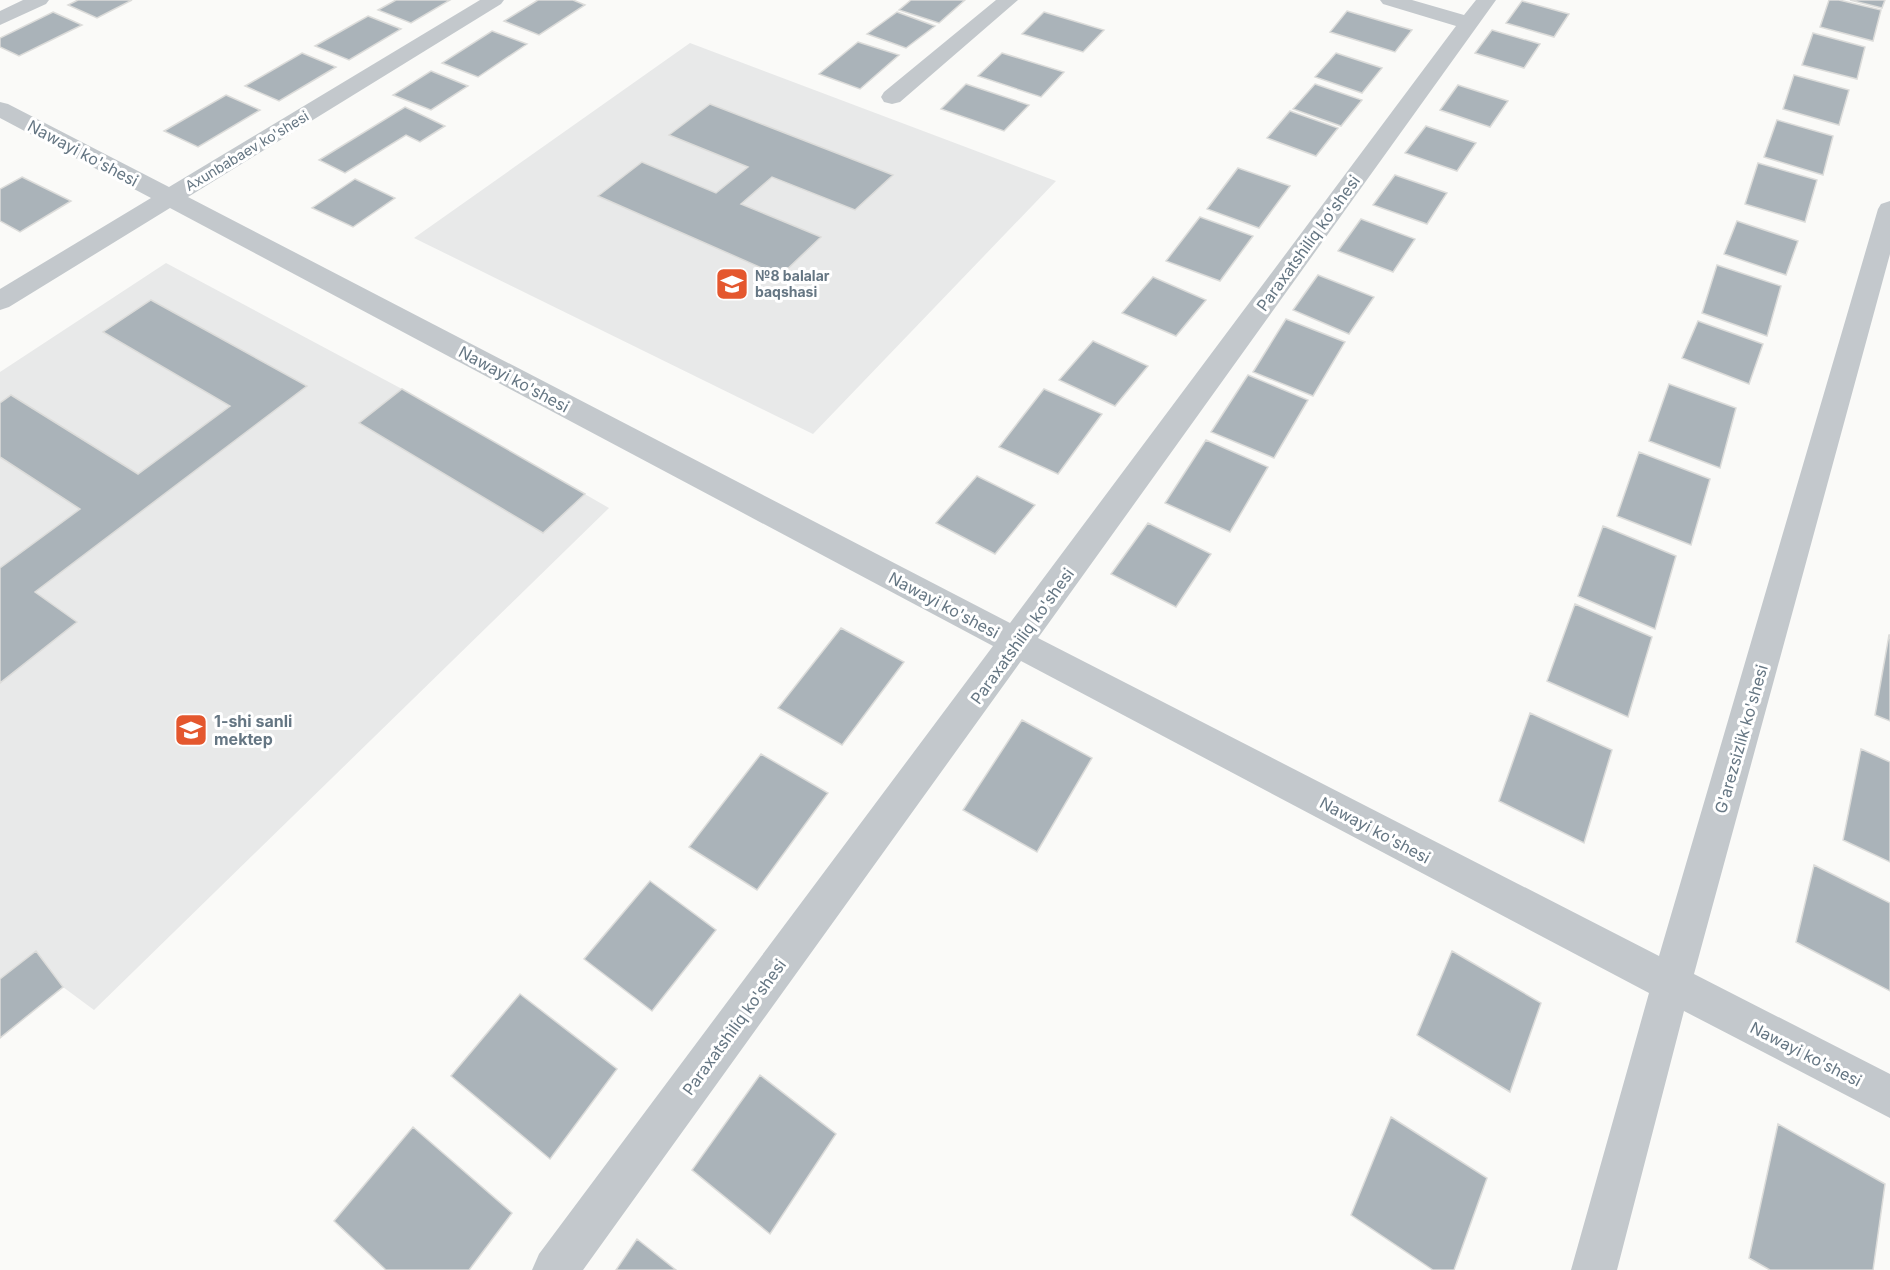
<svg xmlns="http://www.w3.org/2000/svg" width="1890" height="1270" font-family="Inter,sans-serif">
<style>
.built{fill:#e8e9e9}
.building{fill:#aab3b9;stroke:#dcdcda;stroke-width:1.5}
.lines{fill:none;stroke-linecap:round;stroke-linejoin:round}
.minor{fill:#c3c8cc;fill-rule:evenodd}
.labels{text-anchor:middle;stroke-width:6;stroke-linejoin:round;paint-order:stroke}
.far-street-label{font-size:14px;fill:#657683;stroke:#fff}
.far-poi-label{font-size:14px;font-weight:bold;fill:#657683;stroke:#fff;text-anchor:start}
.street-label{font-size:16px;fill:#657683;stroke:#fff}
.poi-label{font-size:16px;font-weight:bold;fill:#657683;stroke:#fff;text-anchor:start}
</style>
<rect width="100%" height="100%" fill="#fafaf8"/>
<path class="built" d="M 690,43 L 1056,181 L 813,434 L 414,238 Z
M 166,263 L 402,389 L 609,508 L 94,1010 L 63,987 L 36,951 L 0,979 L 0,372 Z"/>
<path class="building" d="M 78,0 L 132,0 L 97,18 L 68,5 Z
M 396,0 L 450,0 L 411,23 L 378,10 Z
M 538,0 L 573,0 L 585,5 L 539,35 L 504,21 Z
M 911,0 L 965,0 L 939,23 L 899,10 Z
M 1829,0 L 1839,0 L 1881,10 L 1873,41 L 1820,27 Z
M 1850,0 L 1885,0 L 1882,8 Z
M 1522,1 L 1569,14 L 1554,37 L 1506,23 Z
M 1347,11 L 1412,30 L 1395,52 L 1330,32 Z
M 53,12 L 82,25 L 19,56 L 0,47 L 0,38 Z
M 897,12 L 935,26 L 906,48 L 867,34 Z
M 1044,12 L 1104,30 L 1083,52 L 1022,34 Z
M 368,16 L 401,29 L 349,60 L 315,46 Z
M 1492,30 L 1540,44 L 1524,68 L 1475,53 Z
M 492,31 L 527,44 L 478,77 L 442,63 Z
M 1813,33 L 1865,47 L 1857,79 L 1802,65 Z
M 858,42 L 899,55 L 860,89 L 819,74 Z
M 302,53 L 336,67 L 279,101 L 245,86 Z
M 1002,53 L 1064,72 L 1041,97 L 978,76 Z
M 1336,53 L 1382,68 L 1362,93 L 1315,77 Z
M 431,71 L 468,86 L 431,110 L 393,95 Z
M 1794,75 L 1849,90 L 1839,125 L 1783,109 Z
M 966,84 L 1029,105 L 1004,131 L 941,109 Z
M 1315,84 L 1362,100 L 1341,126 L 1293,109 Z
M 1458,85 L 1508,101 L 1490,127 L 1440,110 Z
M 226,95 L 260,110 L 198,147 L 164,131 Z
M 710,104 L 893,175 L 855,210 L 772,177 L 741,204 L 821,237 L 780,276 L 598,196 L 642,162 L 716,193 L 748,167 L 669,135 Z
M 405,107 L 445,126 L 420,142 L 406,135 L 345,173 L 319,160 Z
M 1290,111 L 1338,128 L 1316,156 L 1267,138 Z
M 1777,120 L 1833,136 L 1823,175 L 1764,157 Z
M 1426,126 L 1476,143 L 1457,171 L 1405,153 Z
M 1758,163 L 1817,180 L 1805,222 L 1745,204 Z
M 1238,168 L 1290,186 L 1259,228 L 1207,209 Z
M 1395,175 L 1447,193 L 1427,224 L 1373,205 Z
M 22,177 L 71,201 L 20,232 L 0,221 L 0,189 Z
M 355,179 L 395,198 L 353,227 L 312,208 Z
M 1200,217 L 1253,236 L 1220,281 L 1166,261 Z
M 1361,219 L 1415,239 L 1393,272 L 1338,251 Z
M 1737,221 L 1798,241 L 1786,275 L 1724,254 Z
M 1717,265 L 1781,286 L 1767,336 L 1702,313 Z
M 1318,275 L 1374,297 L 1349,334 L 1293,310 Z
M 1153,277 L 1206,300 L 1176,336 L 1122,313 Z
M 151,300 L 307,386 L 35,592 L 77,622 L 0,683 L 0,568 L 80,509 L 0,457 L 0,403 L 11,395 L 138,474 L 230,406 L 103,332 Z
M 1286,319 L 1345,342 L 1313,396 L 1253,372 Z
M 1698,321 L 1763,344 L 1749,384 L 1682,358 Z
M 1093,341 L 1148,366 L 1115,406 L 1059,380 Z
M 1248,375 L 1308,400 L 1274,458 L 1211,432 Z
M 1669,384 L 1736,408 L 1720,468 L 1649,441 Z
M 402,389 L 585,494 L 543,533 L 359,423 Z
M 1044,389 L 1102,414 L 1058,474 L 999,447 Z
M 1206,440 L 1268,467 L 1230,532 L 1165,503 Z
M 1639,452 L 1710,479 L 1691,545 L 1617,516 Z
M 977,476 L 1035,505 L 995,554 L 936,523 Z
M 1148,523 L 1211,554 L 1176,607 L 1111,574 Z
M 1603,526 L 1676,556 L 1655,629 L 1578,596 Z
M 1575,604 L 1652,637 L 1628,717 L 1547,681 Z
M 841,628 L 904,662 L 842,745 L 778,708 Z
M 1889,635 L 1890,635 L 1890,721 L 1875,715 Z
M 1530,713 L 1612,750 L 1584,843 L 1499,801 Z
M 1022,720 L 1092,758 L 1037,852 L 963,810 Z
M 1861,749 L 1890,762 L 1890,862 L 1843,840 Z
M 761,754 L 828,793 L 757,890 L 689,847 Z
M 1814,865 L 1890,903 L 1890,991 L 1796,942 Z
M 650,881 L 716,930 L 652,1011 L 584,959 Z
M 36,951 L 63,987 L 0,1038 L 0,979 Z
M 1452,951 L 1541,1003 L 1510,1092 L 1417,1035 Z
M 520,994 L 617,1069 L 550,1159 L 451,1076 Z
M 760,1075 L 836,1134 L 770,1234 L 692,1170 Z
M 1391,1117 L 1487,1178 L 1454,1270 L 1433,1270 L 1351,1215 Z
M 1778,1124 L 1885,1184 L 1873,1270 L 1770,1270 L 1749,1258 Z
M 413,1127 L 512,1213 L 469,1270 L 386,1270 L 334,1221 Z
M 637,1239 L 676,1270 L 616,1270 Z"/>
<g class="lines">
<path class="minor" d="M 23,0 L 49,0 L 46,4 L 0,25 L 0,11 Z
M 480,0 L 504,0 L 501,4 L 188,197 L 1010,623 L 1456,26 L 1383,4 L 1380,0 L 1412,0 L 1464,15 L 1476,0 L 1496,0 L 1038,638 L 1659,956 L 1878,209 L 1881,204 L 1890,201 L 1890,254 L 1694,974 L 1890,1074 L 1890,1118 L 1684,1011 L 1617,1270 L 1571,1270 L 1649,993 L 1021,661 L 583,1270 L 532,1270 L 539,1254 L 993,646 L 170,208 L 9,307 L 0,310 L 0,289 L 151,198 L 0,118 L 0,102 L 8,104 L 169,187 Z
M 996,0 L 1018,0 L 900,102 L 892,104 L 884,102 L 881,97 L 884,92 Z"/>
</g>
<defs>
<g id="school-square" transform="scale(1.725)"><rect x="-9" y="-9" width="18" height="18" rx="4" fill="#e4572e" stroke="#fff"/><path d="M0-5L7-2L0 1L-7-2ZM-4 1L0 2.5L4 1V4Q0 6-4 4Z" fill="#fff"/></g>
</defs>
<g fill-rule="evenodd">
<use href="#school-square" x="732" y="284"/>
<use href="#school-square" x="191" y="730"/>
</g>
<g class="labels">
<g class="far-street-label">
<text transform="translate(247 151) rotate(-31)" y="5">Axunbabaev ko'shesi</text>
</g>
<g class="far-poi-label">
<text x="755" y="281">№8 balalar<tspan x="755" dy="16">baqshasi</tspan></text>
</g>
<g class="street-label">
<text transform="translate(83 153) rotate(28)" y="6">Nawayi ko'shesi</text>
<text transform="translate(1308 243) rotate(-54)" y="6">Paraxatshiliq ko'shesi</text>
<text transform="translate(514 379) rotate(28)" y="6">Nawayi ko'shesi</text>
<text transform="translate(944 605) rotate(28)" y="6">Nawayi ko'shesi</text>
<text transform="translate(1022 636) rotate(-54)" y="6">Paraxatshiliq ko'shesi</text>
<text transform="translate(1741 739) rotate(-74)" y="6">G'arezsizlik ko'shesi</text>
<text transform="translate(1375 830) rotate(28)" y="6">Nawayi ko'shesi</text>
<text transform="translate(734 1027) rotate(-54)" y="6">Paraxatshiliq ko'shesi</text>
<text transform="translate(1806 1054) rotate(27)" y="6">Nawayi ko'shesi</text>
</g>
<g class="poi-label">
<text x="214" y="727">1-shi sanli<tspan x="214" dy="18">mektep</tspan></text>
</g>
</g>
</svg>
